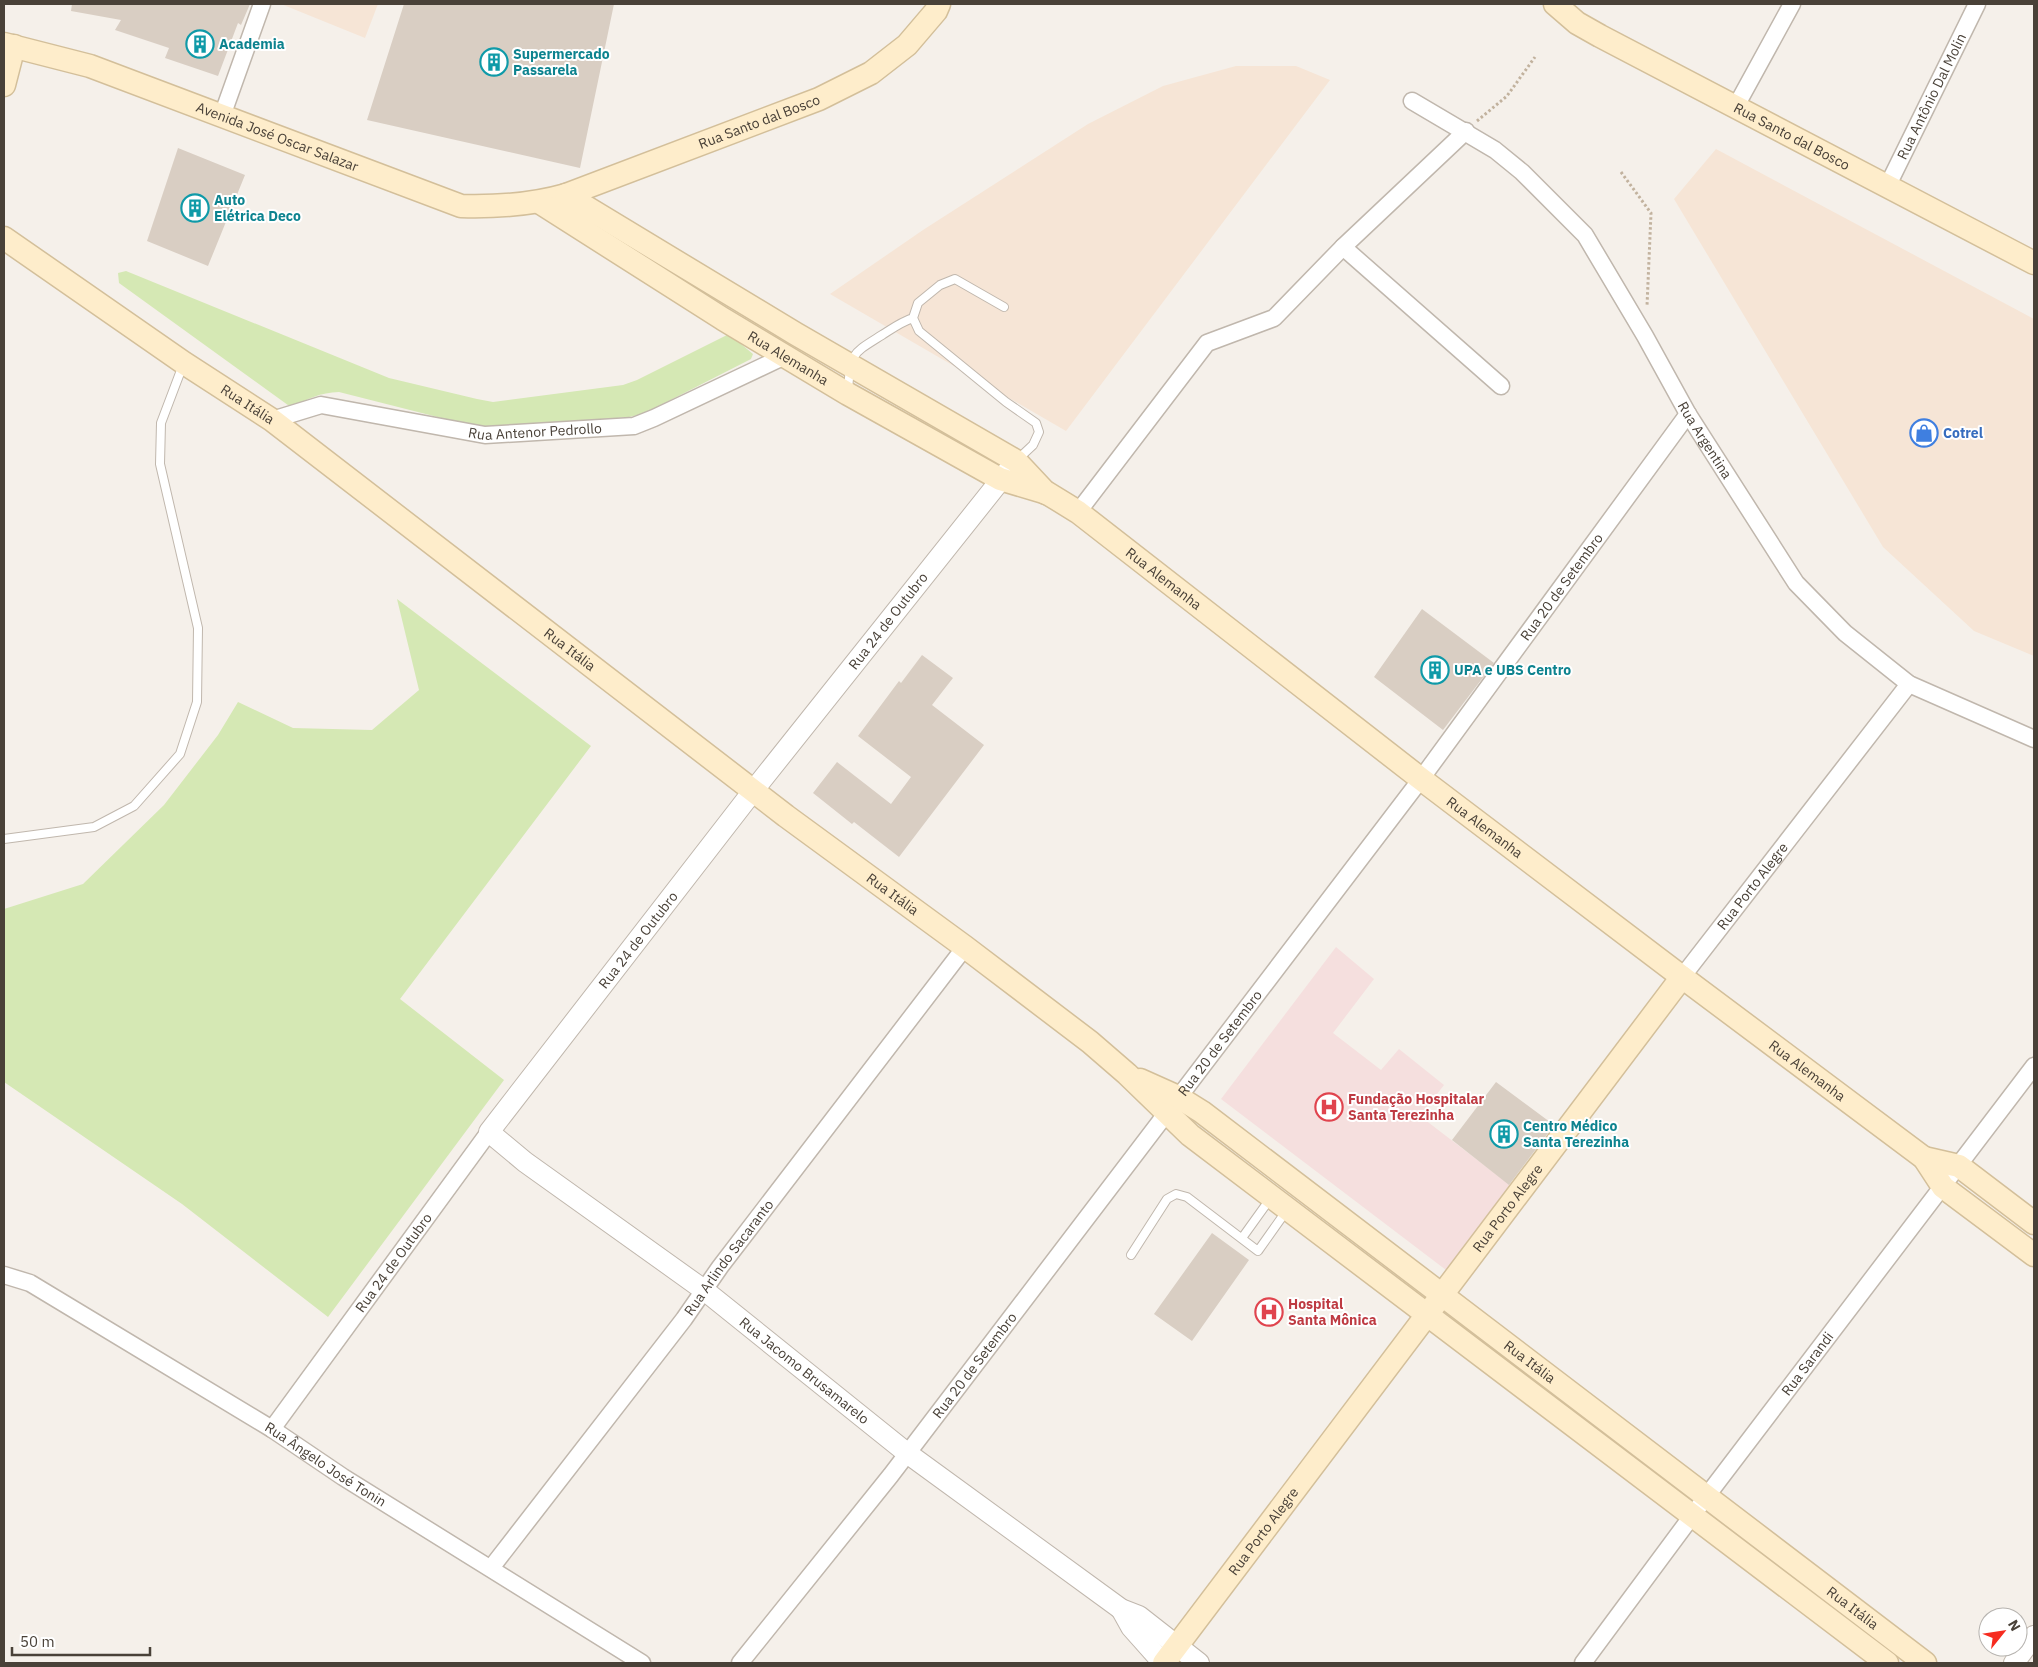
<svg xmlns="http://www.w3.org/2000/svg" width="2038" height="1667" font-family="'IBM Plex Sans',sans-serif">
<style>
.commercial{fill:#f6e5d6}
.medical{fill:#f5dfde}
.green{fill:#d5e8b4}
.building{fill:#d9cec3}
.lines{fill:none;stroke-linecap:round;stroke-linejoin:round}
.service-casing{stroke:#c0b7ad;stroke-width:10}
.minor-casing{stroke:#c0b7ad;stroke-width:19}
.tertiary-casing{stroke:#c0b7ad;stroke-width:22}
.secondary-casing{stroke:#d3bf9a;stroke-width:25}
.path{stroke:#c2b29e;stroke-width:3;stroke-dasharray:2.5 2.5;stroke-linecap:butt}
.service{stroke:#fff;stroke-width:8}
.minor{stroke:#fff;stroke-width:16}
.tertiary{stroke:#fff;stroke-width:20}
.secondary{stroke:#feedcb;stroke-width:22}
.labels{text-anchor:middle;stroke-width:4;stroke-linejoin:round;paint-order:stroke}
.culture-label{font-size:14px;font-weight:bold;fill:#0d838f;stroke:#fff;text-anchor:start}
.street-label{font-size:14px;fill:#494138;stroke:#fff}
.shop-label{font-size:14px;font-weight:bold;fill:#366cbe;stroke:#fff;text-anchor:start}
.health-label{font-size:14px;font-weight:bold;fill:#be3a42;stroke:#fff;text-anchor:start}
</style>
<rect width="100%" height="100%" fill="#f5f0ea"/>
<path class="commercial" d="M 281,4 L 378,4 L 365,38 Z
M 1236,66 L 1296,66 L 1330,80 L 1066,431 L 830,294 L 923,230 L 1088,124 L 1163,86 Z
M 1716,149 L 2034,319 L 2034,656 L 1974,631 L 1883,547 L 1674,199 Z"/>
<path class="medical" d="M 1336,947 L 1374,979 L 1333,1033 L 1381,1070 L 1399,1049 L 1444,1085 L 1420,1116 L 1510,1185 L 1446,1270 L 1221,1099 Z"/>
<path class="green" d="M 126,271 L 389,378 L 477,399 L 493,402 L 623,385 L 637,380 L 729,334 L 753,354 L 751,359 L 643,414 L 629,417 L 495,428 L 473,426 L 339,392 C 320,393 308,398 292,408 L 119,283 L 118,273 Z
M 397,599 L 591,746 L 400,999 L 504,1080 L 328,1317 L 182,1204 L 4,1082 L 4,909 L 83,884 L 164,805 L 218,735 L 238,702 L 293,728 L 372,730 L 419,690 Z"/>
<path class="building" d="M 72,4 L 250,4 L 241,25 L 238,23 L 218,76 L 165,58 L 169,48 L 115,30 L 121,20 L 71,11 Z
M 404,4 L 614,4 L 580,168 L 367,120 Z
M 178,148 L 245,175 L 208,266 L 147,241 Z
M 1422,609 L 1494,663 L 1443,730 L 1374,677 Z
M 922,655 L 953,678 L 932,705 L 984,745 L 899,857 L 854,822 L 852,824 L 813,793 L 837,762 L 891,804 L 911,777 L 858,736 L 899,681 L 901,683 Z
M 1496,1082 L 1554,1125 L 1509,1185 L 1452,1140 Z
M 1212,1233 L 1249,1260 L 1192,1341 L 1154,1314 Z"/>
<g class="lines">
<g class="service-casing">
<path id="service" d="M 1004,307 L 955,279 L 940,285 L 918,303 L 913,318 L 919,331 L 1006,402 L 1036,423 L 1039,432 L 1033,445 L 1018,459
M 848,389 C 851,352 852,354 882,335 C 893,328 901,322 913,318
M 4,839 L 94,827 L 134,806 L 180,754 L 197,702 L 198,628 L 160,464 L 161,423 L 183,365
M 1242,1238 L 1270,1199
M 1131,1255 L 1167,1199 L 1176,1194 L 1187,1197 L 1258,1251 L 1287,1210"/>
</g>
<g class="minor-casing">
<g id="minor">
<path id="s1" d="M 1412,101 L 1495,150 L 1522,172 L 1585,235 L 1645,336 L 1688,414 L 1796,583 L 1845,633 L 1909,684 L 2034,739"/>
<path d="M 1735,108 L 1792,4"/>
<path d="M 222,116 L 262,4"/>
<path id="s2" d="M 1887,187 L 1977,4"/>
<path d="M 1343,247 L 1501,386"/>
<path id="s3" d="M 272,420 L 321,405 L 485,435 L 634,426 L 654,418 L 785,356"/>
<path d="M 1078,512 L 1207,343 L 1274,318 L 1343,247 L 1466,131"/>
<path id="s4" d="M 1682,977 L 1909,684"/>
<path id="s5" d="M 4,1275 L 30,1283 L 272,1429 L 343,1477 L 642,1663"/>
<path id="s6" d="M 272,1429 L 489,1132"/>
<path id="s7" d="M 491,1568 L 684,1319 L 720,1267 L 965,947"/>
<path id="s8" d="M 740,1663 L 891,1475 L 1421,779 L 1688,414"/>
<path id="s9" d="M 1583,1663 L 1706,1497 L 2034,1066"/>
</g>
</g>
<g class="tertiary-casing">
<g id="tertiary">
<path id="s10" d="M 1011,467 L 753,791 L 489,1132 L 525,1162 L 704,1290 L 907,1453 L 1121,1609 L 1139,1616 L 1199,1663"/>
<path d="M 1121,1609 L 1131,1627 L 1163,1663"/>
<path d="M 2014,1663 L 2034,1636"/>
</g>
</g>
<g class="secondary-casing">
<g id="secondary">
<path id="s11" d="M 1555,4 L 1577,23 L 1600,36 L 2034,263"/>
<path id="s12" d="M 4,44 L 90,66 L 461,206 C 497,207 531,205 566,195 L 819,99 L 871,73 L 907,45 L 936,11 L 939,4"/>
<path d="M 4,85 L 14,46"/>
<path d="M 566,195 L 796,334 L 1016,461 L 1046,493"/>
<path id="s13" d="M 539,202 L 723,319 L 848,394 L 1000,479 L 1047,493 L 1078,512 L 1421,779 L 1682,977 L 1924,1158 L 1943,1187 L 2034,1255"/>
<path id="s14" d="M 4,238 L 184,363 L 272,420 L 786,816 L 965,947 L 1090,1042 L 1127,1074 L 1190,1135 L 1887,1663"/>
<path id="s15" d="M 1140,1080 L 1178,1097 L 1202,1112 L 1925,1663"/>
<path d="M 1924,1158 L 1959,1166 L 2034,1223"/>
<path id="s16" d="M 1164,1663 L 1682,977"/>
</g>
</g>
<path class="path" d="M 1477,121 L 1507,96 L 1535,57
M 1621,172 L 1651,213 L 1647,306"/>
<use href="#service" class="service"/>
<use href="#minor" class="minor"/>
<use href="#tertiary" class="tertiary"/>
<use href="#secondary" class="secondary"/>
</g>
<defs>
<g id="building-ring" transform="scale(1.4375)"><circle r="9.5" fill="#fff" stroke="#0f9aa8" stroke-width="1.5"/><path d="M-4-6H4V6H1V3H-1V6H-4ZM-2.5-4.3h1.7v1.8h-1.7ZM.8-4.3h1.7v1.8H.8ZM-2.5-1h1.7V.8h-1.7ZM.8-1h1.7V.8H.8Z" fill="#0f9aa8"/></g>
<g id="shop-ring" transform="scale(1.4375)"><circle r="9.5" fill="#fff" stroke="#3f7fe0" stroke-width="1.5"/><path d="M-5-2.5h2.3a2.7 3.5 0 0 1 5.4 0H5L5.5 6h-11ZM-1.5-2.5h3a1.5 2.3 0 0 0-3 0Z" fill="#3f7fe0"/></g>
<g id="hospital-ring" transform="scale(1.4375)"><circle r="9.5" fill="#fff" stroke="#e0444e" stroke-width="1.5"/><path d="M-5-5h3v3.5h4V-5h3V5h-3V1.5h-4V5h-3Z" fill="#e0444e"/></g>
</defs>
<g fill-rule="evenodd">
<use href="#building-ring" x="200" y="44"/>
<use href="#building-ring" x="494" y="62"/>
<use href="#building-ring" x="195" y="208"/>
<use href="#shop-ring" x="1924" y="433"/>
<use href="#building-ring" x="1435" y="670"/>
<use href="#hospital-ring" x="1329" y="1107"/>
<use href="#building-ring" x="1504" y="1134"/>
<use href="#hospital-ring" x="1269" y="1312"/>
</g>
<g class="labels">
<g class="culture-label">
<text x="219" y="49">Academia</text>
<text x="513" y="59">Supermercado<tspan x="513" dy="16">Passarela</tspan></text>
<text x="214" y="205">Auto<tspan x="214" dy="16">Elétrica Deco</tspan></text>
<text x="1454" y="675">UPA e UBS Centro</text>
<text x="1523" y="1131">Centro Médico<tspan x="1523" dy="16">Santa Terezinha</tspan></text>
</g>
<g class="street-label">
<text dy="5" stroke="none"><textPath href="#s2" startOffset="101">Rua Antônio Dal Molin</textPath></text>
<text dy="5" stroke="none"><textPath href="#s12" startOffset="798">Rua Santo dal Bosco</textPath></text>
<text dy="5" stroke="none"><textPath href="#s12" startOffset="289">Avenida José Oscar Salazar</textPath></text>
<text dy="5" stroke="none"><textPath href="#s11" startOffset="272">Rua Santo dal Bosco</textPath></text>
<text dy="5" stroke="none"><textPath href="#s13" startOffset="294">Rua Alemanha</textPath></text>
<text dy="5" stroke="none"><textPath href="#s14" startOffset="295">Rua Itália</textPath></text>
<text dy="5" stroke="none"><textPath href="#s3" startOffset="268">Rua Antenor Pedrollo</textPath></text>
<text dy="5" stroke="none"><textPath href="#s1" startOffset="458">Rua Argentina</textPath></text>
<text dy="5" stroke="none"><textPath href="#s13" startOffset="732">Rua Alemanha</textPath></text>
<text dy="5" stroke="none"><textPath href="#s8" startOffset="1354">Rua 20 de Setembro</textPath></text>
<text transform="translate(888 621) rotate(-52)" y="5">Rua 24 de Outubro</text>
<text dy="5" stroke="none"><textPath href="#s14" startOffset="700">Rua Itália</textPath></text>
<text dy="5" stroke="none"><textPath href="#s13" startOffset="1138">Rua Alemanha</textPath></text>
<text dy="5" stroke="none"><textPath href="#s4" startOffset="115">Rua Porto Alegre</textPath></text>
<text dy="5" stroke="none"><textPath href="#s14" startOffset="1105">Rua Itália</textPath></text>
<text transform="translate(638 940) rotate(-52)" y="5">Rua 24 de Outubro</text>
<text dy="5" stroke="none"><textPath href="#s8" startOffset="784">Rua 20 de Setembro</textPath></text>
<text dy="5" stroke="none"><textPath href="#s13" startOffset="1542">Rua Alemanha</textPath></text>
<text dy="5" stroke="none"><textPath href="#s16" startOffset="570">Rua Porto Alegre</textPath></text>
<text dy="5" stroke="none"><textPath href="#s7" startOffset="391">Rua Arlindo Sacaranto</textPath></text>
<text dy="5" stroke="none"><textPath href="#s6" startOffset="206">Rua 24 de Outubro</textPath></text>
<text dy="5" stroke="none"><textPath href="#s15" startOffset="482">Rua Itália</textPath></text>
<text dy="5" stroke="none"><textPath href="#s9" startOffset="374">Rua Sarandi</textPath></text>
<text dy="5" stroke="none"><textPath href="#s8" startOffset="379">Rua 20 de Setembro</textPath></text>
<text dy="5" stroke="none"><textPath href="#s10" startOffset="1241">Rua Jacomo Brusamarelo</textPath></text>
<text dy="5" stroke="none"><textPath href="#s5" startOffset="374">Rua Ângelo José Tonin</textPath></text>
<text dy="5" stroke="none"><textPath href="#s16" startOffset="165">Rua Porto Alegre</textPath></text>
<text dy="5" stroke="none"><textPath href="#s15" startOffset="888">Rua Itália</textPath></text>
</g>
<g class="shop-label">
<text x="1943" y="438">Cotrel</text>
</g>
<g class="health-label">
<text x="1348" y="1104">Fundação Hospitalar<tspan x="1348" dy="16">Santa Terezinha</tspan></text>
<text x="1288" y="1309">Hospital<tspan x="1288" dy="16">Santa Mônica</tspan></text>
</g>
</g>
<rect width="2038" height="1667" fill="none" stroke="#494138" stroke-width="10"/>
<g transform="translate(2003 1632) rotate(60)"><circle r="24" fill="#ffffff" stroke="#b6b3af"/>
<path d="M0-4L9 19L0 12L-9 19Z" fill="#f62c20"/>
<text y="-8" font-size="14" font-weight="bold" text-anchor="middle" fill="#494138">N</text>
</g>
<path d="M12 1647v8h138v-8" fill="none" stroke="#494138" stroke-width="2.5"/>
<text x="20" y="1647" font-size="15" fill="#494138" stroke="#ffffff" stroke-width="4" paint-order="stroke">50 m</text>
</svg>
